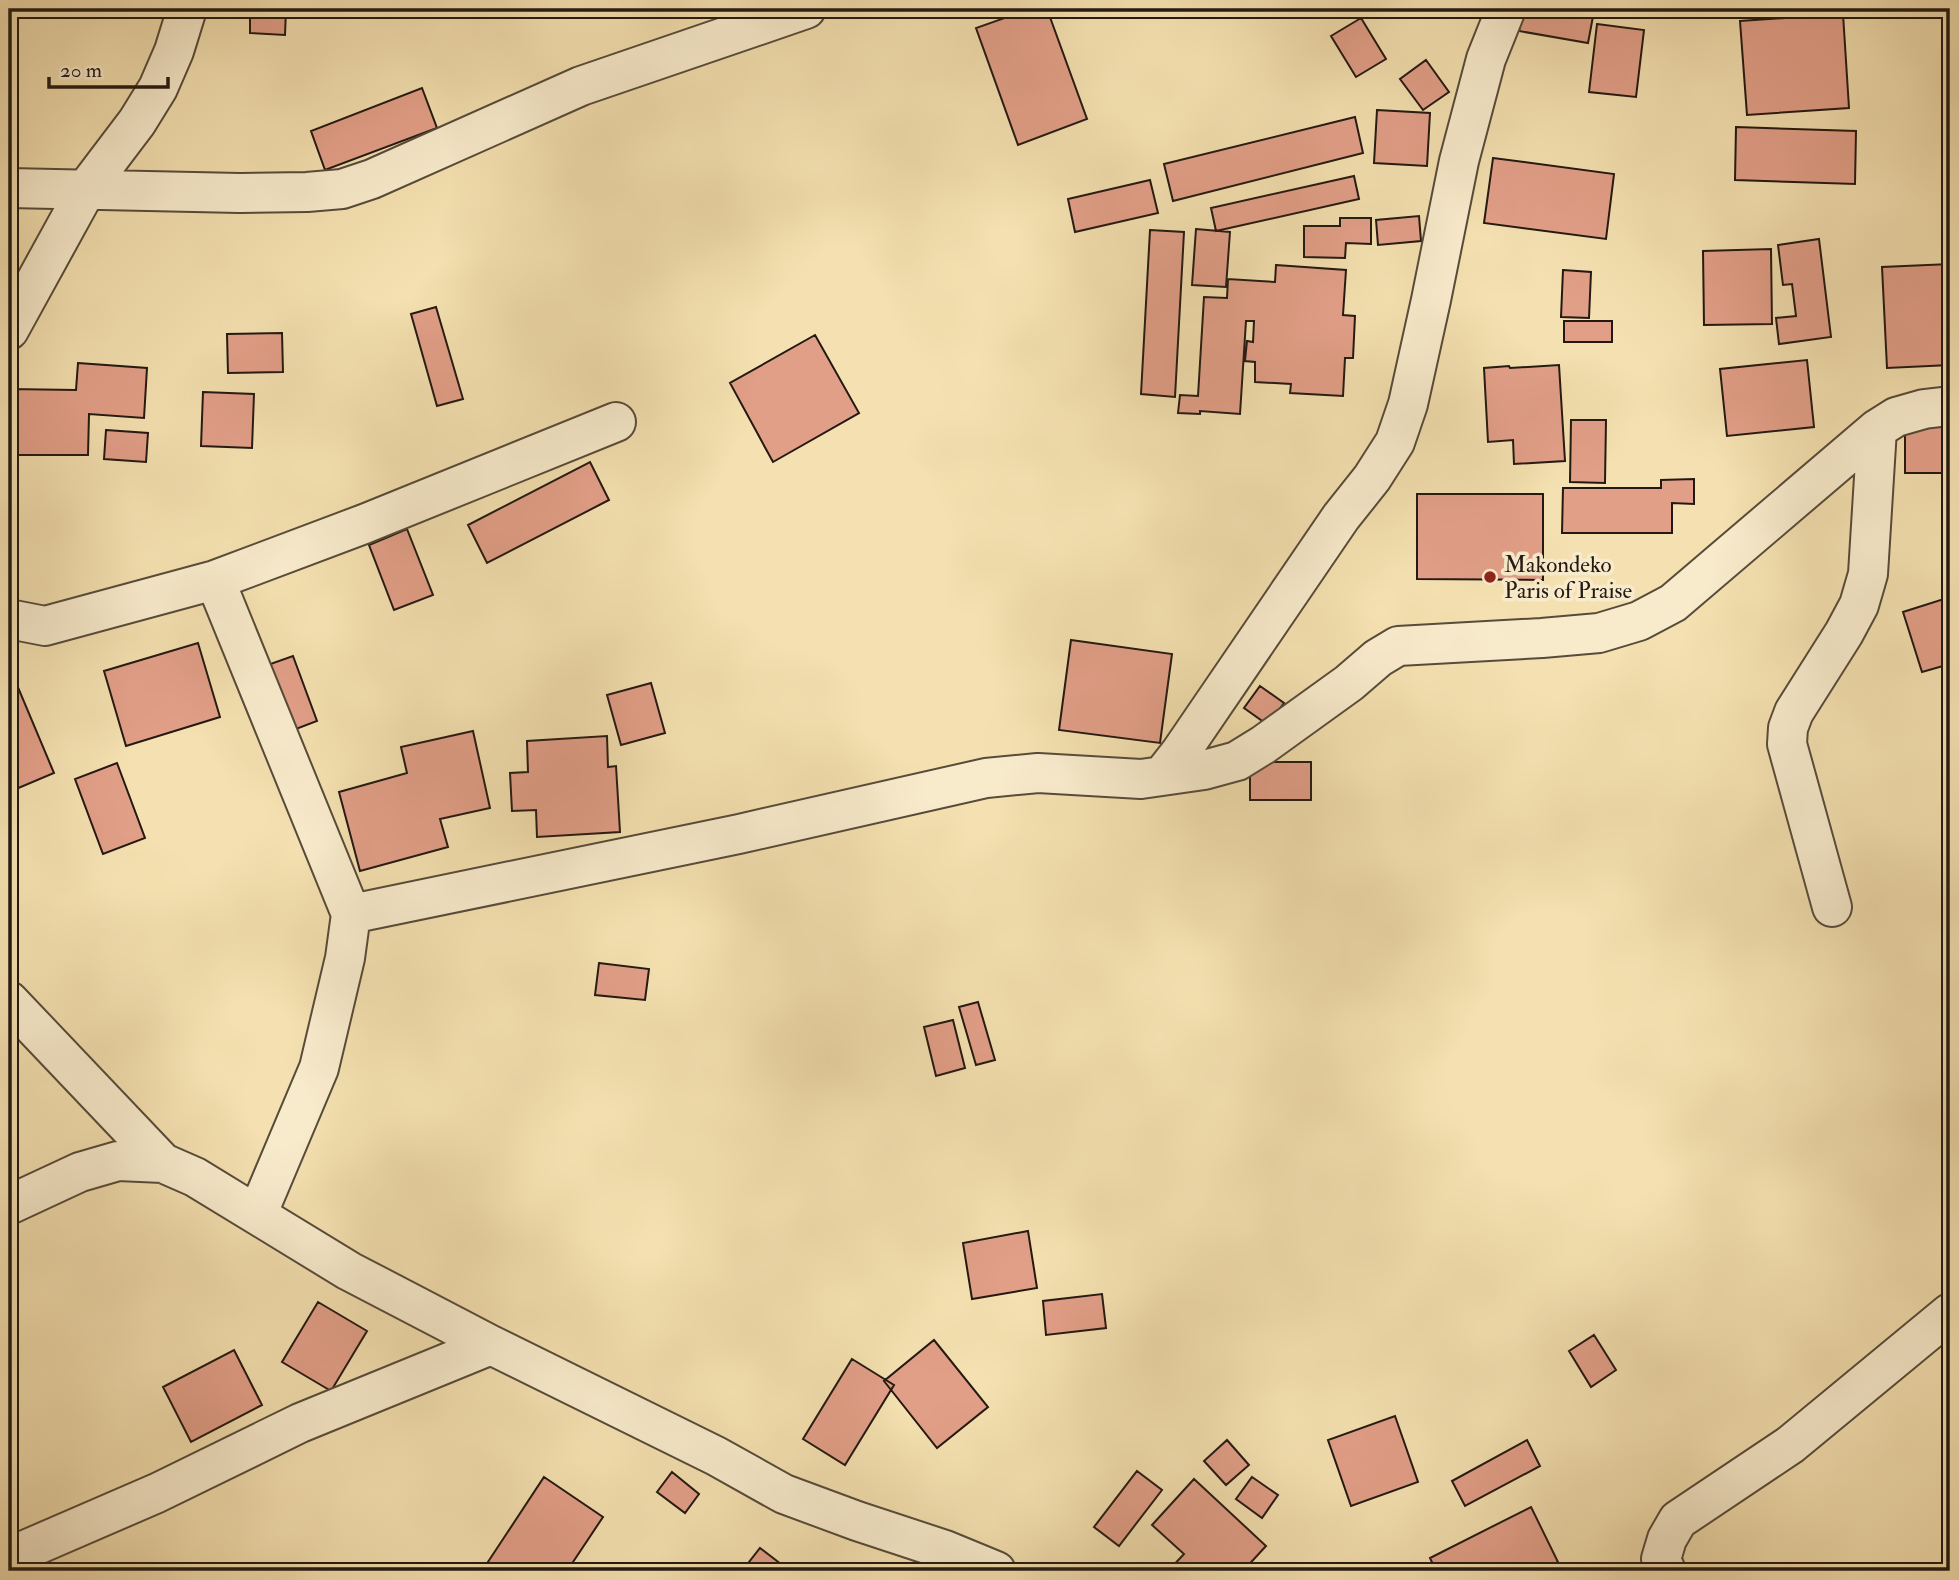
<svg xmlns="http://www.w3.org/2000/svg" width="1959" height="1580" font-family="'IM FELL Double Pica',serif">
<style>
.building{fill:#e29f88;stroke:#231912;stroke-width:2}
.lines{fill:none;stroke-linecap:round;stroke-linejoin:round}
.minor-casing{stroke:#574b3a;stroke-width:42}
.minor{stroke:#f8ebcc;stroke-width:38}
.poi-dot{fill:#8f2418;stroke:#f8ebcc;stroke-width:2.5}
.labels{text-anchor:middle;stroke-width:7;stroke-linejoin:round;paint-order:stroke}
.poi-label{font-size:23px;fill:#231912;stroke:#f8ebcc;text-anchor:start}
</style>
<rect width="100%" height="100%" fill="#f4e0b0"/>
<filter id="stains"><feTurbulence type="fractalNoise" baseFrequency=".00286" numOctaves="4"/><feColorMatrix values="0 0 0 0 .2 0 0 0 0 .09 0 0 0 0 .02 0 0 0 .5 -.17"/></filter>
<radialGradient id="worn" r=".72"><stop offset=".6" stop-color="#630" stop-opacity="0"/><stop offset="1" stop-color="#630" stop-opacity=".3"/></radialGradient>
<path class="building" d="M 250,9 L 286,9 L 285,35 L 250,33 Z
M 1030,9 L 1047,9 L 1087,119 L 1018,145 L 976,28 Z
M 1523,9 L 1583,9 L 1594,11 L 1588,43 L 1519,31 Z
M 1843,14 L 1849,108 L 1747,115 L 1740,21 Z
M 1361,18 L 1386,59 L 1356,77 L 1331,36 Z
M 1597,24 L 1644,30 L 1636,97 L 1589,92 Z
M 1426,60 L 1449,92 L 1423,110 L 1400,79 Z
M 422,88 L 437,128 L 325,170 L 311,131 Z
M 1377,110 L 1430,113 L 1427,166 L 1374,163 Z
M 1355,117 L 1363,153 L 1173,201 L 1164,164 Z
M 1736,127 L 1856,131 L 1855,184 L 1735,180 Z
M 1493,158 L 1614,174 L 1606,239 L 1484,223 Z
M 1354,176 L 1359,199 L 1216,231 L 1211,208 Z
M 1150,180 L 1158,213 L 1075,232 L 1068,199 Z
M 1419,216 L 1421,241 L 1378,245 L 1376,220 Z
M 1340,218 L 1371,218 L 1371,244 L 1346,243 L 1345,258 L 1304,257 L 1304,226 L 1340,226 Z
M 1196,229 L 1230,232 L 1226,287 L 1192,285 Z
M 1150,230 L 1184,232 L 1175,397 L 1141,394 Z
M 1819,239 L 1831,337 L 1779,344 L 1776,318 L 1796,316 L 1792,284 L 1783,285 L 1778,245 Z
M 1771,249 L 1772,324 L 1704,325 L 1703,251 Z
M 1950,264 L 1950,365 L 1887,368 L 1882,267 Z
M 1276,265 L 1346,270 L 1343,315 L 1355,316 L 1353,358 L 1345,358 L 1343,396 L 1290,393 L 1291,384 L 1255,382 L 1255,362 L 1245,361 L 1247,341 L 1253,342 L 1254,321 L 1246,321 L 1240,414 L 1200,411 L 1200,414 L 1178,413 L 1180,395 L 1198,396 L 1204,297 L 1227,298 L 1228,279 L 1275,282 Z
M 1563,270 L 1591,272 L 1589,318 L 1561,317 Z
M 436,307 L 463,399 L 437,406 L 411,314 Z
M 1564,321 L 1612,321 L 1612,342 L 1564,342 Z
M 282,333 L 283,372 L 228,373 L 227,334 Z
M 815,335 L 859,413 L 773,462 L 730,383 Z
M 1807,360 L 1814,427 L 1727,436 L 1720,369 Z
M 78,363 L 147,368 L 144,418 L 89,414 L 88,455 L 9,455 L 9,389 L 76,390 Z
M 1559,365 L 1565,461 L 1514,464 L 1513,440 L 1488,442 L 1484,368 L 1509,366 L 1510,368 Z
M 203,392 L 254,394 L 252,448 L 201,446 Z
M 1905,414 L 1950,414 L 1950,473 L 1905,473 Z
M 1571,420 L 1606,420 L 1605,483 L 1570,482 Z
M 106,430 L 148,433 L 146,462 L 104,459 Z
M 590,462 L 609,500 L 487,563 L 468,525 Z
M 1694,479 L 1694,504 L 1672,503 L 1672,533 L 1562,533 L 1563,488 L 1661,488 L 1661,480 Z
M 1417,494 L 1543,494 L 1543,580 L 1417,579 Z
M 407,529 L 433,595 L 394,610 L 369,545 Z
M 1950,597 L 1950,664 L 1922,672 L 1903,612 Z
M 1071,640 L 1172,654 L 1160,743 L 1059,730 Z
M 198,643 L 220,717 L 126,746 L 104,671 Z
M 293,656 L 317,721 L 283,734 L 259,668 Z
M 9,666 L 54,773 L 9,792 Z
M 651,683 L 665,733 L 621,745 L 607,695 Z
M 1260,686 L 1284,703 L 1268,725 L 1244,708 Z
M 473,731 L 490,808 L 440,819 L 448,847 L 360,871 L 339,792 L 407,773 L 401,747 Z
M 607,736 L 608,767 L 616,766 L 620,832 L 537,837 L 536,810 L 512,811 L 510,773 L 528,772 L 527,741 Z
M 1250,762 L 1311,762 L 1311,800 L 1250,800 Z
M 117,763 L 145,838 L 103,854 L 75,779 Z
M 599,963 L 649,969 L 645,1000 L 595,995 Z
M 978,1002 L 995,1060 L 976,1065 L 959,1007 Z
M 953,1020 L 965,1068 L 936,1076 L 924,1027 Z
M 1028,1231 L 1037,1288 L 972,1299 L 963,1243 Z
M 1102,1294 L 1106,1328 L 1046,1335 L 1043,1301 Z
M 318,1302 L 367,1331 L 331,1391 L 282,1362 Z
M 1594,1335 L 1616,1370 L 1591,1387 L 1569,1351 Z
M 934,1340 L 988,1407 L 937,1448 L 884,1381 Z
M 234,1350 L 262,1405 L 191,1442 L 163,1387 Z
M 852,1359 L 894,1385 L 845,1465 L 803,1439 Z
M 1395,1416 L 1418,1482 L 1351,1506 L 1328,1440 Z
M 1227,1440 L 1249,1465 L 1226,1485 L 1204,1461 Z
M 1527,1440 L 1540,1466 L 1465,1506 L 1452,1481 Z
M 1137,1471 L 1162,1490 L 1119,1546 L 1094,1527 Z
M 672,1472 L 699,1494 L 685,1513 L 657,1492 Z
M 544,1477 L 603,1517 L 567,1571 L 482,1571 Z
M 1252,1477 L 1278,1495 L 1262,1518 L 1236,1499 Z
M 1194,1479 L 1266,1546 L 1243,1571 L 1168,1571 L 1184,1554 L 1152,1525 Z
M 1531,1507 L 1558,1562 L 1541,1571 L 1436,1571 L 1430,1558 Z
M 760,1548 L 790,1571 L 742,1571 Z"/>
<g class="lines">
<g class="minor-casing">
<path id="minor" d="M 9,188 L 240,193 L 307,192 L 342,189 L 372,179 L 581,86 L 806,9
M 9,330 L 87,188 L 137,122 L 158,88 L 174,51 L 187,9
M 215,580 L 351,914 L 345,958 L 319,1068 L 257,1215
M 9,619 L 45,626 L 215,580 L 364,524 L 616,422
M 1162,776 L 1204,770 L 1237,761 L 1263,745 L 1349,683 L 1378,658 L 1398,646 L 1542,638 L 1599,633 L 1639,621 L 1673,603 L 1877,429 L 1896,417 L 1924,409 L 1950,406
M 1832,907 L 1787,744 L 1788,728 L 1794,712 L 1844,633 L 1859,605 L 1868,574 L 1877,429
M 351,914 L 739,834 L 986,778 L 1038,773 L 1141,779 L 1162,776 L 1180,753 L 1341,517 L 1372,478 L 1395,442 L 1408,404 L 1431,300 L 1459,161 L 1486,59 L 1506,9
M 9,1001 L 163,1163
M 9,1205 L 80,1172 L 118,1161 L 163,1163 L 195,1177 L 349,1271 L 491,1345 L 716,1456 L 784,1494 L 857,1521 L 945,1550 L 996,1571
M 9,1557 L 157,1493 L 300,1423 L 491,1345
M 1666,1571 L 1661,1559 L 1667,1539 L 1678,1520 L 1790,1445 L 1950,1313"/>
</g>
<use href="#minor" class="minor"/>
</g>
<circle class="poi-dot" cx="1490" cy="577" r="7"/>
<g class="labels">
<g class="poi-label">
<text x="1504" y="572">Makondeko<tspan x="1504" dy="26">Paris of Praise</tspan></text>
</g>
</g>
<rect width="1959" height="1580" fill="none" stroke="#f4e0b0" stroke-width="35"/>
<rect x="10" y="10" width="1938" height="1559" fill="none" stroke="#231912" stroke-width="3.5"/>
<rect x="18" y="18" width="1924" height="1545" fill="none" stroke="#231912" stroke-width="2"/>
<path d="M49 77v10h119v-10" fill="none" stroke="#231912" stroke-width="3.5"/>
<text x="60" y="77" font-size="21" fill="#231912" stroke="#f8ebcc" stroke-width="5" paint-order="stroke">20 m</text>
<rect width="100%" height="100%" filter="url(#stains)"/>
<rect width="100%" height="100%" fill="url(#worn)"/>
</svg>
